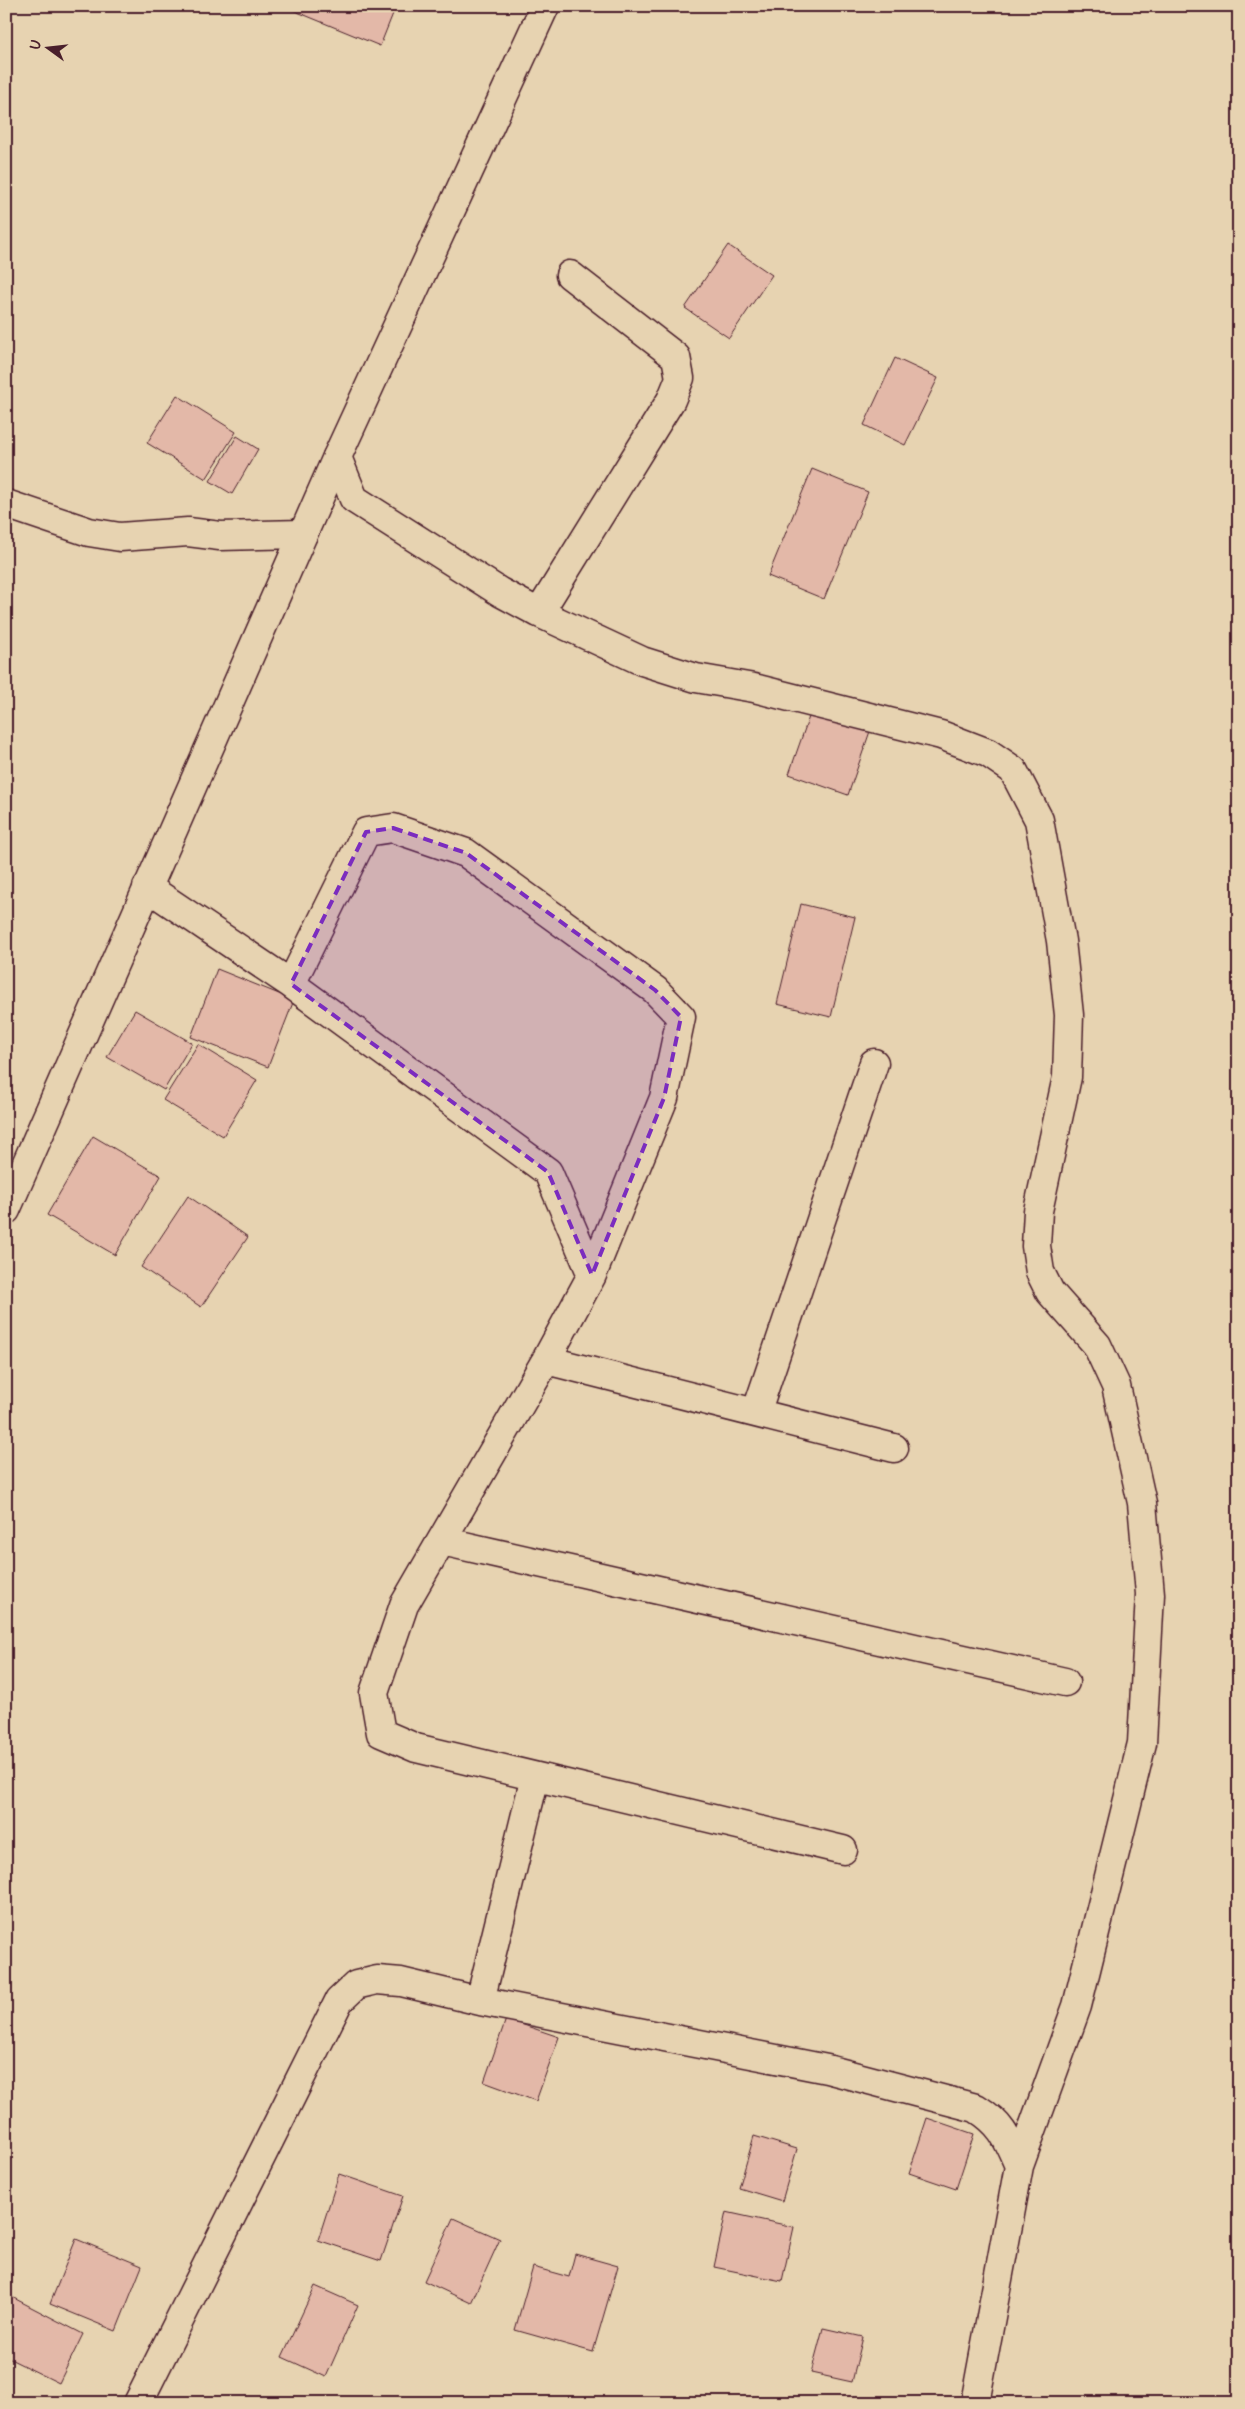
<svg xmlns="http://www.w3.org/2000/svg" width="1245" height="2409" font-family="Pangolin,sans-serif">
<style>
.building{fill:#e3b8a8;stroke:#4a1f2b}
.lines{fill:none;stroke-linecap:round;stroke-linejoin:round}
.street-casing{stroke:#4a1f2b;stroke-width:31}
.secondary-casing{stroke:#4a1f2b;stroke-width:31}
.street{stroke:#e7d3b1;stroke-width:28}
.secondary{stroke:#e7d3b1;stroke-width:28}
.marked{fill:#7b2cbf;fill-opacity:0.2;stroke:#7b2cbf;stroke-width:4;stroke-dasharray:10 6;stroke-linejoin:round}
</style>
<rect width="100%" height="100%" fill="#e7d3b1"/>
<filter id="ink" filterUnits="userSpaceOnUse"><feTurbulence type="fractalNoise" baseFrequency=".02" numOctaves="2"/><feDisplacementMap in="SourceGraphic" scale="10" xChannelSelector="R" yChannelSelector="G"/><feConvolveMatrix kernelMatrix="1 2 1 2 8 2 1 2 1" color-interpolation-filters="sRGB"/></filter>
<g filter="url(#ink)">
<path class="building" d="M 291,6 L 396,6 L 380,46 L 290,9 Z
M 728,245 L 772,275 L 729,338 L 685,308 Z
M 895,358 L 938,378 L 905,445 L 864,425 Z
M 177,395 L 236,432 L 206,479 L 147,443 Z
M 237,436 L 258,449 L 232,494 L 210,481 Z
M 812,469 L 868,492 L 824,599 L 768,576 Z
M 818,691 L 877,711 L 848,795 L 789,774 Z
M 801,904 L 855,917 L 831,1017 L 777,1004 Z
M 217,969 L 294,1000 L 268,1067 L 191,1037 Z
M 135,1010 L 192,1043 L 164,1090 L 107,1057 Z
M 198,1044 L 257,1080 L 223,1136 L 163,1100 Z
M 93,1136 L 161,1176 L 115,1255 L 47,1215 Z
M 188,1196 L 248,1237 L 201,1307 L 141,1267 Z
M 506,2019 L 559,2037 L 536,2101 L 484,2082 Z
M 927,2118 L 974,2134 L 956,2189 L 909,2173 Z
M 754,2136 L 797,2149 L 782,2201 L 739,2188 Z
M 339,2174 L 403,2196 L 381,2261 L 318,2240 Z
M 726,2212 L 794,2227 L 782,2281 L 714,2267 Z
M 453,2218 L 500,2239 L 471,2303 L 424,2281 Z
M 76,2239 L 142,2266 L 116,2331 L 50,2304 Z
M 575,2254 L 618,2266 L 593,2352 L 515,2330 L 533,2267 L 569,2277 Z
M 315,2286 L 358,2305 L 326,2377 L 282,2357 Z
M 6,2294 L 83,2334 L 59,2383 L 6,2357 Z
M 823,2328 L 863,2337 L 852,2382 L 811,2373 Z"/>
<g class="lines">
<g class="street-casing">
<path id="street" d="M 337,457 L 354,499 L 500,592 L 539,613 L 642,661 L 696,678 L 754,688 L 941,735 L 988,753 L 1013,770 L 1039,820 L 1061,941 L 1069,1015 L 1067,1077 L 1038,1211 L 1036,1246 L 1040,1272 L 1050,1292 L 1097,1345 L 1116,1386 L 1142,1503 L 1150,1594 L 1142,1743 L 1077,2006 L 1019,2166
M 6,504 L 89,532 L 120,537 L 188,532 L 220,536 L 303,534
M 539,613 L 671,400 L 680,378 L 676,357 L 570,275
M 147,887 L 291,984 L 548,1172 L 592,1275 L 546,1360 L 404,1605 L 374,1693 L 381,1733 L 416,1748 L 843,1850
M 291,984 L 366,832 L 393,828 L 466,853 L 655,990 L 681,1017 L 664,1098 L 592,1275
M 546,1360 L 894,1448
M 756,1413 L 874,1063
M 442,1541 L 1065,1682
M 480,2001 L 535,1777
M 138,2403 L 339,2001 L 356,1985 L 377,1980 L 401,1982 L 480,2001 L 827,2069 L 976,2108 C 1002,2124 1007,2138 1019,2166 L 975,2403"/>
</g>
<g class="secondary-casing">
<path id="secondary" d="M 6,1210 L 337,457 L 545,6"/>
</g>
<use href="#street" class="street"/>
<use href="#secondary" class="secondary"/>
</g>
</g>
<path class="marked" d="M 393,828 L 466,853 L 655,990 L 681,1017 L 664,1098 L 592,1275 L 548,1172 L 291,984 L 366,832 Z"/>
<rect width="1245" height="2409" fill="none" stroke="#e7d3b1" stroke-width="25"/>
<rect x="12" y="12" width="1220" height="2384" fill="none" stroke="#4a1f2b" stroke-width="2" filter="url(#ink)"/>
<g transform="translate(48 48) rotate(285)" stroke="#e7d3b1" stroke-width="4" paint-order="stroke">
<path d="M0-4L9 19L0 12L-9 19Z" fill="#4a1f2b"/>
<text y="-8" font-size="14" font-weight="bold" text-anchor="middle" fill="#4a1f2b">U</text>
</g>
</svg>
